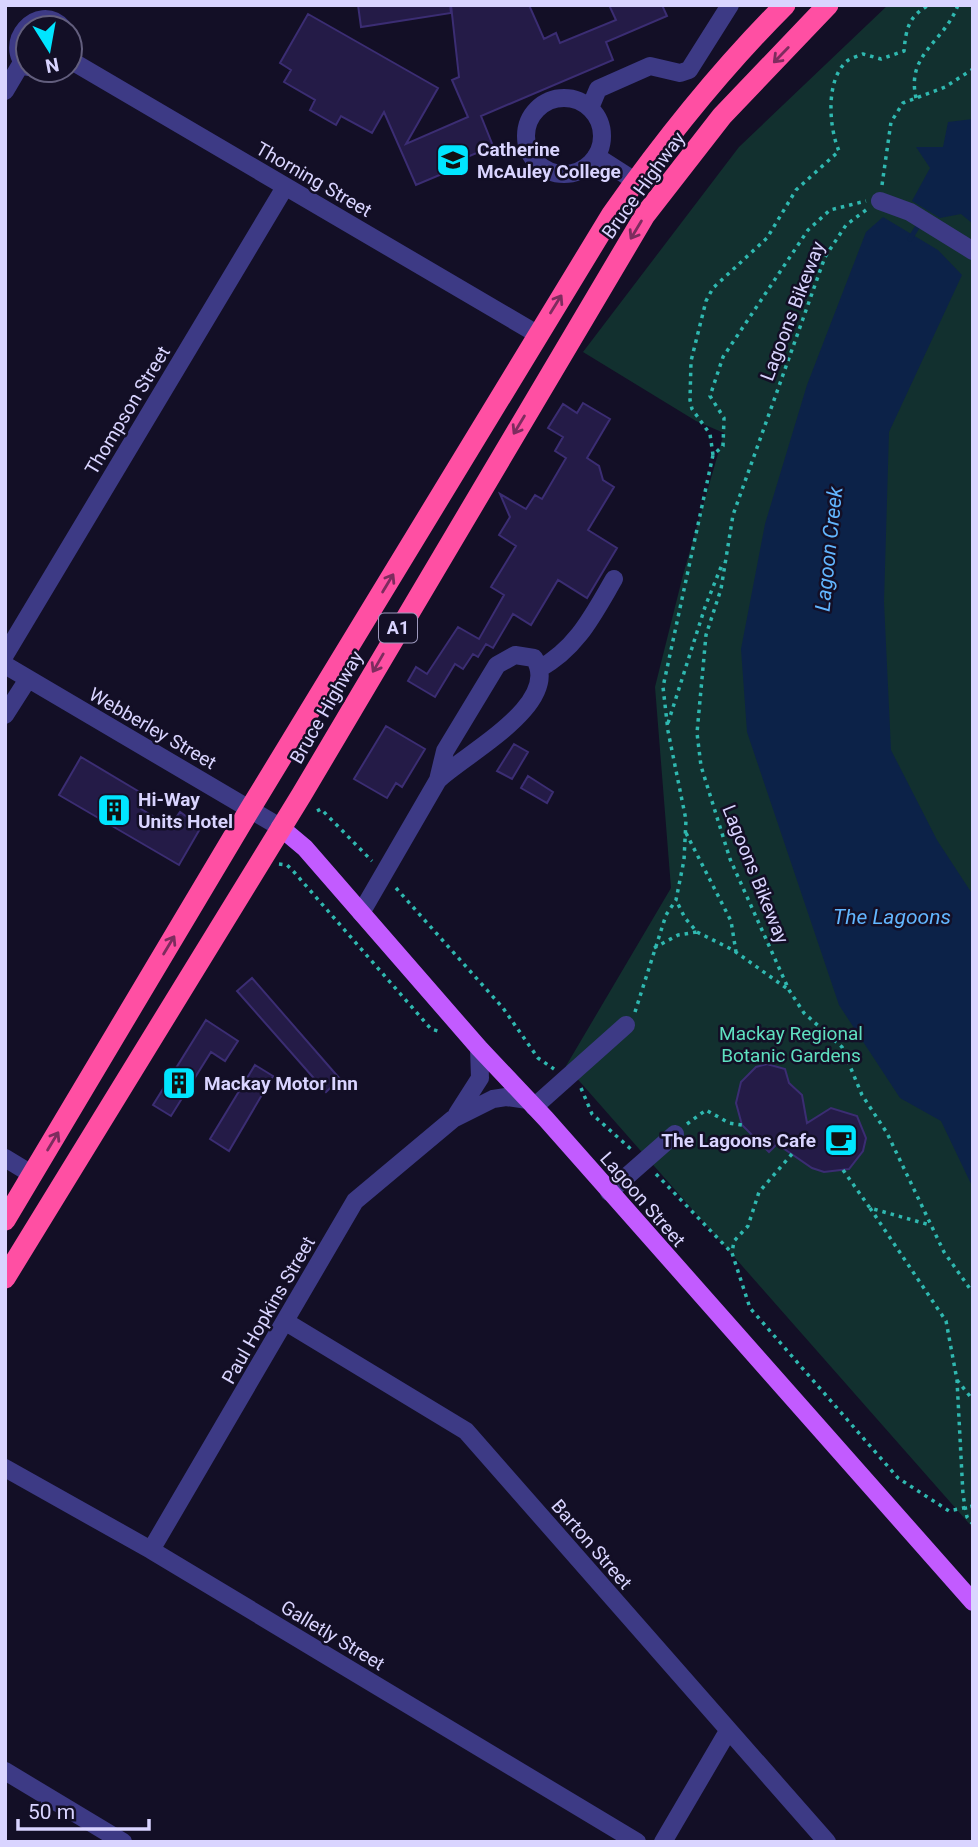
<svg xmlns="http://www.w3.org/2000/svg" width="978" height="1847" font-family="Roboto,sans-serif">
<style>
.green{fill:#12302f}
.water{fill:#0c2248}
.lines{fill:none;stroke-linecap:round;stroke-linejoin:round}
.stream{stroke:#0c2248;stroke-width:5}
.building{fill:#241b47;stroke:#3b2d73;stroke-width:2}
.path{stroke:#2fb8b0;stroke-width:3.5;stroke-dasharray:3.5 5;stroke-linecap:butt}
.minor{stroke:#3d3a85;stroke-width:18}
.major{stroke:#c25bff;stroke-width:18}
.highway{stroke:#ff4fa3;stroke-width:21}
.oneway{stroke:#7d2c5e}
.labels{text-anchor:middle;stroke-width:5;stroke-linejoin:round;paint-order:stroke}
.shield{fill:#130f26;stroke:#9e99be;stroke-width:2}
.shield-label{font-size:18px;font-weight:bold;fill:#d9d4ff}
.poi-label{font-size:19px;font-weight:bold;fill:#d9d4ff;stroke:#130f26;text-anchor:start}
.street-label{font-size:19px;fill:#d9d4ff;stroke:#130f26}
.park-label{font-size:19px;fill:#5fe0c0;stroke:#130f26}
.water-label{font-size:21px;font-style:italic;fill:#62b6ff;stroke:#130f26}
</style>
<rect width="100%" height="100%" fill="#130f26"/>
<path class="green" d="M 888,5 L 973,5 L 973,1528 L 566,1066 L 671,888 L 655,687 L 683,575 L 724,433 L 696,421 L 583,352 L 739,147 Z"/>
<path class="water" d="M 973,119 L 973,224 L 961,214 L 940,218 L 912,201 L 930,168 L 916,147 L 943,147 L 948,122 Z
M 883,217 L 938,250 L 962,275 L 889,432 L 884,602 L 891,750 L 937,840 L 973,895 L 973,1188 L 941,1121 L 900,1098 L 839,1005 L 747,732 L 741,649 L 765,524 L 807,385 L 866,232 Z"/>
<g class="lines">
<path class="stream" d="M 910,239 L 921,221"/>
</g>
<path class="building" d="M 358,5 L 450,5 L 451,13 L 361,27 Z
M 451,5 L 529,5 L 544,39 L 556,33 L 560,43 L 616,20 L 609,5 L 662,5 L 667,16 L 606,42 L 613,60 L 481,116 L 493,146 L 439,169 L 442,174 L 416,185 L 384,112 L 372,133 L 341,116 L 336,125 L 310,110 L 315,100 L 284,82 L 291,70 L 280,63 L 308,14 L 438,88 L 406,144 L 468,117 L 452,80 L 459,77 Z
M 583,403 L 610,419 L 587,458 L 599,466 L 603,480 L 614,487 L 588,530 L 617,548 L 587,598 L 558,580 L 531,625 L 513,614 L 493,648 L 486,644 L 478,657 L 473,654 L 463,669 L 455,664 L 435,697 L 408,681 L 416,667 L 427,674 L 458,627 L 479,639 L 504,595 L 491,587 L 516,546 L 499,535 L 510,517 L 500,494 L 526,509 L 535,495 L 542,499 L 566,458 L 555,451 L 563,437 L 548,428 L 563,404 L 577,413 Z
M 386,726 L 425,749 L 402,787 L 396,783 L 387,798 L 354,779 Z
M 514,744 L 528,752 L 512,779 L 497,771 Z
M 81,757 L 148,797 L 141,809 L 170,826 L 180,812 L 201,827 L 179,865 L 59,795 Z
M 528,776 L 553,792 L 547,803 L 521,788 Z
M 252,978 L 340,1079 L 326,1092 L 237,991 Z
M 206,1020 L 238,1041 L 225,1061 L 211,1052 L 171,1116 L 153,1105 Z
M 767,1064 L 785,1069 L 789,1083 L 802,1095 L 807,1123 L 831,1108 L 857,1116 L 866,1138 L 863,1151 L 849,1169 L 824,1172 L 812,1168 L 777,1144 L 769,1152 L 742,1125 L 736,1103 L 741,1082 L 756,1067 Z
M 255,1065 L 273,1076 L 229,1151 L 210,1139 Z"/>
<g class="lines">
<path class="path" d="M 916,98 C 906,53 944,43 958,5
M 882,185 L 891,122 L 903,103 L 945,87 L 973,69
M 866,210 L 846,225 L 825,257 L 733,515 L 721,589 L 706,635 L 697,733 L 701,766 L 730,859 L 789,990 L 804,1013 L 842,1047 L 862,1095 L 887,1133 L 944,1252 L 973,1293
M 713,455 L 710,434 L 692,409 L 690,400 L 691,361 L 706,301 L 713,288 L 767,238 L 796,190 L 839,151 C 829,128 825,80 847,61 C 851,58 858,56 863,54 L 881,59 L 904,51 C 906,28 909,16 929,5
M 668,723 L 705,607 L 723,562
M 317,811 L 321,809 L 372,861
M 686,833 L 731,921 L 736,952
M 279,864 L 287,865 L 294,872 L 431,1029 L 441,1032
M 396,888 L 503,1008 L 538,1058 L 554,1069
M 697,932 L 733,950 L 789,990
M 654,948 L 678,935 L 697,932 L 685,918 L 676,900
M 635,1012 L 666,915 L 676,900 L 684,860 L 686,820 L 668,731 L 663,687 L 713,455 L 723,446 L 724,418 L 710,396 L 723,357 L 808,230 L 830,210 L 866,201
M 581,1088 L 592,1114 L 633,1151
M 687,1124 L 706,1110 L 729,1123 L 742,1125
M 792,1154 L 759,1192 L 748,1226 L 734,1241 L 732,1253 L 750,1308 L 898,1478 L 949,1511 L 973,1506
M 843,1170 L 870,1208 L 930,1225
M 656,1174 L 732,1253
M 870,1208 L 946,1321 L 957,1380 L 963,1495 L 967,1517 L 973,1524
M 957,1380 L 973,1400"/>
<path class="minor" d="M 70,60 L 537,334
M 28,67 C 0,45 38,0 63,28
M 5,91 L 21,64
M526 136a38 38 0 1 1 76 0a38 38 0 1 1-76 0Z
M 590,108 L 598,89 L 650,66 L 680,73 L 689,70 L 730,5
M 596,156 L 635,181
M 880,201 L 910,212 L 973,251
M 5,655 L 285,187
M 5,665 L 280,827
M 539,669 C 577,648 593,615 614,579
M 5,715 L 28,679
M 361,913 L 438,780 C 465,754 564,703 534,658 L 515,655 L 497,665 L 445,751 L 438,780
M 534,1107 L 626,1025
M 457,1114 L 480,1078 L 479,1048
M 5,1158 L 33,1175
M 609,1192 L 675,1134
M 286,1322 L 466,1431 L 827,1842
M 5,1468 L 151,1550 L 637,1842
M 151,1550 L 355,1201 L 453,1119 L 493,1099 L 506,1097 L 528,1100
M 5,1771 L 123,1842
M 663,1842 L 728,1731"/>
<path class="major" d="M 280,827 L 305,848 L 479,1048 L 546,1119 L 973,1602"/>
<path class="highway" d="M 5,1220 L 250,809 L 612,214 C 665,139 720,70 785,5
M 5,1278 L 302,794 L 645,215 L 722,116 L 828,5"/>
</g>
<defs><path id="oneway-shaft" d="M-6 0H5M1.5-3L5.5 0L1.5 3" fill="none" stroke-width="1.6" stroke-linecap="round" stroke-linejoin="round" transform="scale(1.75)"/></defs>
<g class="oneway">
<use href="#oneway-shaft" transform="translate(781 55) rotate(134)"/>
<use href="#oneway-shaft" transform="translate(636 230) rotate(121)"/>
<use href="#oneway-shaft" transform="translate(556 304) rotate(-58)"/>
<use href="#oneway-shaft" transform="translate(519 425) rotate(121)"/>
<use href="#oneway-shaft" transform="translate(388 583) rotate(-59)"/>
<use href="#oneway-shaft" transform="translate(378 663) rotate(120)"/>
<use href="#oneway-shaft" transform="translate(169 945) rotate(-59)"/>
<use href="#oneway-shaft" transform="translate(53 1141) rotate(-59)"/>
</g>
<defs>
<g id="school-square" transform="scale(1.75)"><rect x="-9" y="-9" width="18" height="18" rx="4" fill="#00e5ff" stroke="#130f26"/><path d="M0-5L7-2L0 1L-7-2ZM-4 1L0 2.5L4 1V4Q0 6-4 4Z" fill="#111"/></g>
<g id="building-square" transform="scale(1.75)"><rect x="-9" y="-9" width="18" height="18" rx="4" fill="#00e5ff" stroke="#130f26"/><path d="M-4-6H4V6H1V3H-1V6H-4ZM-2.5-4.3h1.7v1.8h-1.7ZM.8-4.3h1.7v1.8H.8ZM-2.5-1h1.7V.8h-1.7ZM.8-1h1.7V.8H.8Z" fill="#111"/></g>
<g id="cafe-square" transform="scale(1.75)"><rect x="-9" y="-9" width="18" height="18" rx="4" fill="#00e5ff" stroke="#130f26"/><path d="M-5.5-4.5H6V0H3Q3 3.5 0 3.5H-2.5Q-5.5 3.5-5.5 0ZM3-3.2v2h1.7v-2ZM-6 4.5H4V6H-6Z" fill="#111"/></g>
</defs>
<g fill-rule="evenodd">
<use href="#school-square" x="453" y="160"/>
<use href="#building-square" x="114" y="810"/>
<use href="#building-square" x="179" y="1083"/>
<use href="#cafe-square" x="841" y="1140"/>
</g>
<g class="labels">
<rect class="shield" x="379" y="613.5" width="38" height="29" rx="5"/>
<g class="shield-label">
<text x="398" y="634">A1</text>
</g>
<g class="poi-label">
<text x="477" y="156">Catherine<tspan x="477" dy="22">McAuley College</tspan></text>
<text x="138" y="806">Hi-Way<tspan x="138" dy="22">Units Hotel</tspan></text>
<text x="204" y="1090">Mackay Motor Inn</text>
<text x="816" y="1147" text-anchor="end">The Lagoons Cafe</text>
</g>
<g class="street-label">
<text transform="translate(314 179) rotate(30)" y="7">Thorning Street</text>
<text transform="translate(643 185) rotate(-54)" y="7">Bruce Highway</text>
<text transform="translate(792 311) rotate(-69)" y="7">Lagoons Bikeway</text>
<text transform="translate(127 410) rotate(-59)" y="7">Thompson Street</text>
<text transform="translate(326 707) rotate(-60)" y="7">Bruce Highway</text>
<text transform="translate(153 728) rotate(30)" y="7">Webberley Street</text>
<text transform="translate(756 874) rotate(68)" y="7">Lagoons Bikeway</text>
<text transform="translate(643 1199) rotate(49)" y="7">Lagoon Street</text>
<text transform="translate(268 1310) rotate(-60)" y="7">Paul Hopkins Street</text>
<text transform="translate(592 1544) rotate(49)" y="7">Barton Street</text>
<text transform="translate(333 1635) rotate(31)" y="7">Galletly Street</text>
</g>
<g class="park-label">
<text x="791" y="1040">Mackay Regional<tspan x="791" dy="22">Botanic Gardens</tspan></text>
</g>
<g class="water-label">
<text transform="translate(829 549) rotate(-84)" y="7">Lagoon Creek</text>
<text x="892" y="924">The Lagoons</text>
</g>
</g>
<rect width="978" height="1847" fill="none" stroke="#d9d4ff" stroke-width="14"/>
<g transform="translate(49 49) rotate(169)"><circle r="33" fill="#130f26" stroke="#625e7d" stroke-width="2"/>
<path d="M0-5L12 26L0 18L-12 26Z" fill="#00e5ff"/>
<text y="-10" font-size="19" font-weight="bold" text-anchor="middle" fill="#d9d4ff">N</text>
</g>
<path d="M18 1819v10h131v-10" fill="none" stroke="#d9d4ff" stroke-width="3.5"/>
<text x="28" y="1819" font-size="21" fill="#d9d4ff" stroke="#130f26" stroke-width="5" paint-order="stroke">50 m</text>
</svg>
